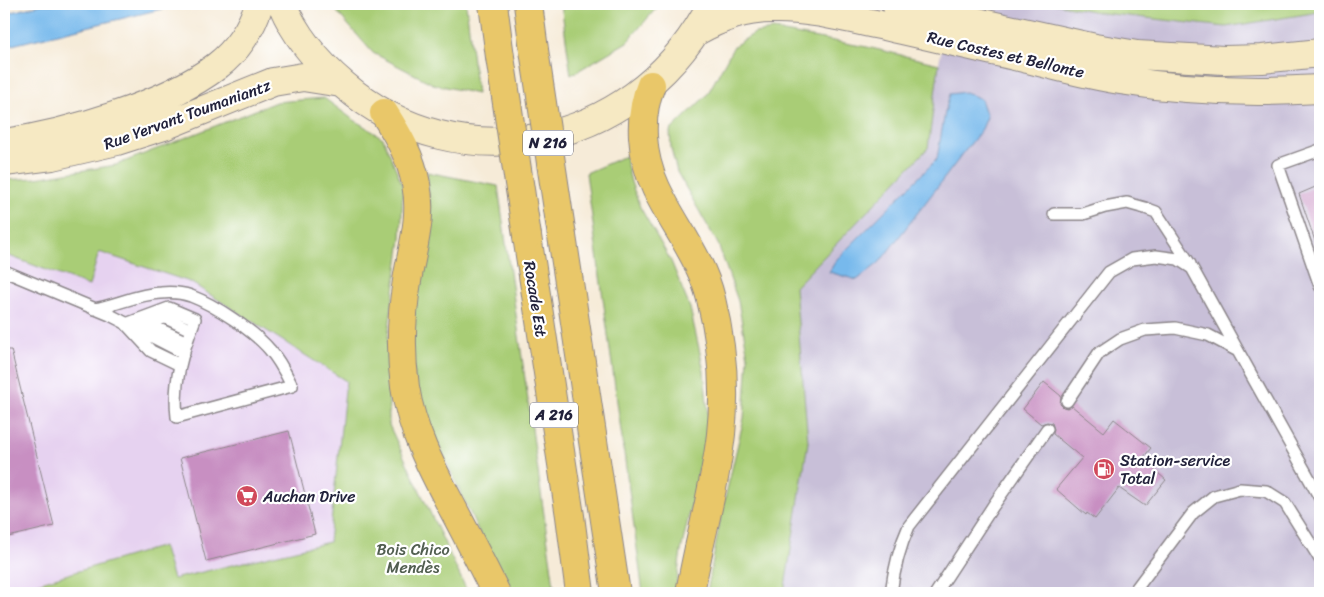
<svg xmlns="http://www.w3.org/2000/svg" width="1324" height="597" font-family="Sriracha,sans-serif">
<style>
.built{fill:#e6d2f0}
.industrial{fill:#c8bfd8}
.green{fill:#a9cd76;stroke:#667858}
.water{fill:#77b9ec;stroke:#4c6e94}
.building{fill:#c88fc2}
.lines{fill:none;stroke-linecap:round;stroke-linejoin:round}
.lane-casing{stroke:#8c868a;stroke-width:14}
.secondary-casing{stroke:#8c868a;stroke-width:30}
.highway-casing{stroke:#8c868a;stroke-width:30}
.lane{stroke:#fff;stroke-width:11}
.secondary{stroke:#f6e9c3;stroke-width:28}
.highway{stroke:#e9c769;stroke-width:28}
.highway-bridge-casing{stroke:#8c868a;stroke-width:30;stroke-linecap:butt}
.highway-bridge{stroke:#e9c769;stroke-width:28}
.labels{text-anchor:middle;stroke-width:4.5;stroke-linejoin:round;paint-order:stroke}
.shield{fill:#fff;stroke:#646476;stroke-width:1}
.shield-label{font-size:15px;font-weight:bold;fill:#22223b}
.street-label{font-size:16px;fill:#22223b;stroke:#fff}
.poi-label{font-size:16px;fill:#22223b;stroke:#fff;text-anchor:start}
.park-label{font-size:16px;fill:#515e50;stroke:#fff}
</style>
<rect width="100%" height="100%" fill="#fff"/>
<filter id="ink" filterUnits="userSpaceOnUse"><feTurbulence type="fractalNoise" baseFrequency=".02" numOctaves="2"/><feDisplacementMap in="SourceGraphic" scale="10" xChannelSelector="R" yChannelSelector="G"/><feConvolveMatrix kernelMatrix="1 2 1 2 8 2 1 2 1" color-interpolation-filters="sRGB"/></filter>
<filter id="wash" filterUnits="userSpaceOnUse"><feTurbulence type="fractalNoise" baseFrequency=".0096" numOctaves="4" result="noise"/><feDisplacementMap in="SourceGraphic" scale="20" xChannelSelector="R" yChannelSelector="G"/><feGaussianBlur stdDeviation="1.12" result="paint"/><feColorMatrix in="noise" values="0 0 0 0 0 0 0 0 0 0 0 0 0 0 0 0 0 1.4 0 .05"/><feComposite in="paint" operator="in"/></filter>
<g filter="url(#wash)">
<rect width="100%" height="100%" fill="#f6ebd8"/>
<path class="built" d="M 4,221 L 190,282 L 346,381 L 329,542 L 172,579 L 162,546 L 4,592 Z"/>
<path class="industrial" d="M 951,4 L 1056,4 L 1102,13 L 1226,27 L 1319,12 L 1320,7 L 1320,593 L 784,593 L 808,442 L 795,287 L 928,148 L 936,77 Z"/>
<path class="green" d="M 330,4 L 466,4 L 477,94 L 433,84 L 373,53 Z
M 561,4 L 660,4 L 627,42 L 571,75 Z
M 1056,4 L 1320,4 L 1319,12 L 1226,27 L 1102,13 Z
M 773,30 L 867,47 L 939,64 L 928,148 L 795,287 L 808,442 L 784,593 L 707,593 L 721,515 L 744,418 L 748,357 L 738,301 L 718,244 L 677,172 L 671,148 L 670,131 L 707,95 L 734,46 L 755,33 Z
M 324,98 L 351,118 L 383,138 L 403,186 L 401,239 L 388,336 L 389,425 L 468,593 L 4,593 L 163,546 L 173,579 L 329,542 L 346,381 L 190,282 L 99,252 L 89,286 L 4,254 L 4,180 L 36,178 L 116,165 L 276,102 Z
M 625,156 L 631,182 L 640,207 L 671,261 L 690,308 L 704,371 L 709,424 L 681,551 L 675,593 L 643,593 L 586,173 Z
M 427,172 L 498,186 L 555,593 L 507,593 L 417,398 L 411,351 L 417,274 L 431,223 Z"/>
<path class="water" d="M 43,4 L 182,4 L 4,47 L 4,14 Z
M 965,92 L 981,99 L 987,117 L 982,129 L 879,263 L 857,280 L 829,272 L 837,259 L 937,159 L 945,112 L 950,94 Z"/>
<g id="blocks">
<path class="building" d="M 1320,185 L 1320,246 L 1317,247 L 1299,194 Z
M 4,350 L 11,350 L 54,526 L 4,538 Z
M 1044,382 L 1061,396 L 1060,404 L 1063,407 L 1067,408 L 1072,406 L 1104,432 L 1114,419 L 1151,448 L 1142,459 L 1166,480 L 1145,506 L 1119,488 L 1095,519 L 1087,513 L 1086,515 L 1056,489 L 1082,458 L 1053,434 L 1054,429 L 1052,423 L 1047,422 L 1041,424 L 1023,409 Z
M 289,431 L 315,534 L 206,561 L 180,458 Z"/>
</g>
</g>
<g filter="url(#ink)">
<use href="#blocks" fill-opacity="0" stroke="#8c868a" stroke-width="1"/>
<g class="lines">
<g class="lane-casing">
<path id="lane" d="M 1320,150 L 1278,165 L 1320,286
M 1054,214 L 1083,214 L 1105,207 L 1127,203 L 1145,208 L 1156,212 L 1190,264
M 4,271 L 110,315 L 184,353
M 94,309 C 117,305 137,294 161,293 C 171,292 182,293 191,296 C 215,305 254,331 270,350 C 280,361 286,374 292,386 L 177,417 C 173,381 182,353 195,319 L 169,308 L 126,324 L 151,351 L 180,365
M 151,320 L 166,318 L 191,330
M 137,325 L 159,329 L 187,342
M 1067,401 L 1099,353 L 1120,339 L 1145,330 L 1175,328 L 1208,335 L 1238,351 L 1320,498
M 891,593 C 894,569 899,548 909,526 L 1109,272 L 1132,259 L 1156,256 L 1178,259 L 1192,268 L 1238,351
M 936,593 L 993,506 L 1047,429
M 1133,593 L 1193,513 L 1214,496 L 1240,489 L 1266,491 L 1285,503 L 1320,559"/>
</g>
<g class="secondary-casing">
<path id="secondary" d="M 282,4 C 295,35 318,63 344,85 C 460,185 631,147 705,16
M 896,4 L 1095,48 L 1137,55 L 1224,60 L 1262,59 L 1320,53
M 697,31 C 720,18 745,9 772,9 C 809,8 845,18 880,25 C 930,36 979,48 1028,59 C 1058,67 1089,75 1120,80 C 1186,91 1254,93 1320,89
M 4,143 C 67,134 166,105 217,66 C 237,51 252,28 259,4
M 4,162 L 52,156 L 117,141 L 164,126 L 273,82 L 303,77 L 341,83"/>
</g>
<g class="highway-casing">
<path id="highway" d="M 493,4 L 500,57
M 528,4 L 534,50
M 651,85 C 638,117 641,156 656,188 C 673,225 701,257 711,299 C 722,343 726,388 721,434 C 715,488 699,540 690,593
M 384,113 C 398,135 411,157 416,184 C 423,217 412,249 407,281 C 401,317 400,351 405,387 C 412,432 432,469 453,509 C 468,537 482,565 496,593
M 527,236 L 570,516 L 580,593
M 562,236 L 616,593"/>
</g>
<use href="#lane" class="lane"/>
<use href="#secondary" class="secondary"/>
<use href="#highway" class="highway"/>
<g class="highway-bridge-casing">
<path id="highway-bridge" d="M 534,50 L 562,236
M 500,57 L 527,236"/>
</g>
<use href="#highway-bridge" class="highway-bridge"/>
</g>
</g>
<defs>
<g id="fuel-disc" transform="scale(1.125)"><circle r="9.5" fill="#d1495b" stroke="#fff"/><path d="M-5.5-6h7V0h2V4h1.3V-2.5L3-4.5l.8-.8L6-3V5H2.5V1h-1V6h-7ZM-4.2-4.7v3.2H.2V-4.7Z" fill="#fff"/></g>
<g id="supermarket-disc" transform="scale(1.125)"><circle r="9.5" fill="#d1495b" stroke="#fff"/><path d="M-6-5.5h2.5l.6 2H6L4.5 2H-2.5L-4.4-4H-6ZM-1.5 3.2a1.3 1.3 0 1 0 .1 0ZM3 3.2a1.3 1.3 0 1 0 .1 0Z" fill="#fff"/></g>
</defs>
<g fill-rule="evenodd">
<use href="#fuel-disc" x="1104" y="469"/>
<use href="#supermarket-disc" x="247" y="496"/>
</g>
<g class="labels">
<g class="shield">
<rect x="523" y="130.5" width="50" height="25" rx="4"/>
<rect x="530" y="402.5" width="48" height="25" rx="4"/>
</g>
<g class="shield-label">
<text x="548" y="148">N 216</text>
<text x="554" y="420">A 216</text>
</g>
<g class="street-label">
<text transform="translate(1006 54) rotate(13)" y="6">Rue Costes et Bellonte</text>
<text transform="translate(187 114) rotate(-20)" y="6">Rue Yervant Toumaniantz</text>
<text transform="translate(536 299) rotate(81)" y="6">Rocade Est</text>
</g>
<g class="poi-label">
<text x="1120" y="466">Station-service<tspan x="1120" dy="18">Total</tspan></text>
<text x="263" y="502">Auchan Drive</text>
</g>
<g class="park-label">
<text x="413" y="555">Bois Chico<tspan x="413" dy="18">Mendès</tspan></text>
</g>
</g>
<rect width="1324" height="597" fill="none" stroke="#fff" stroke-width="20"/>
</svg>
